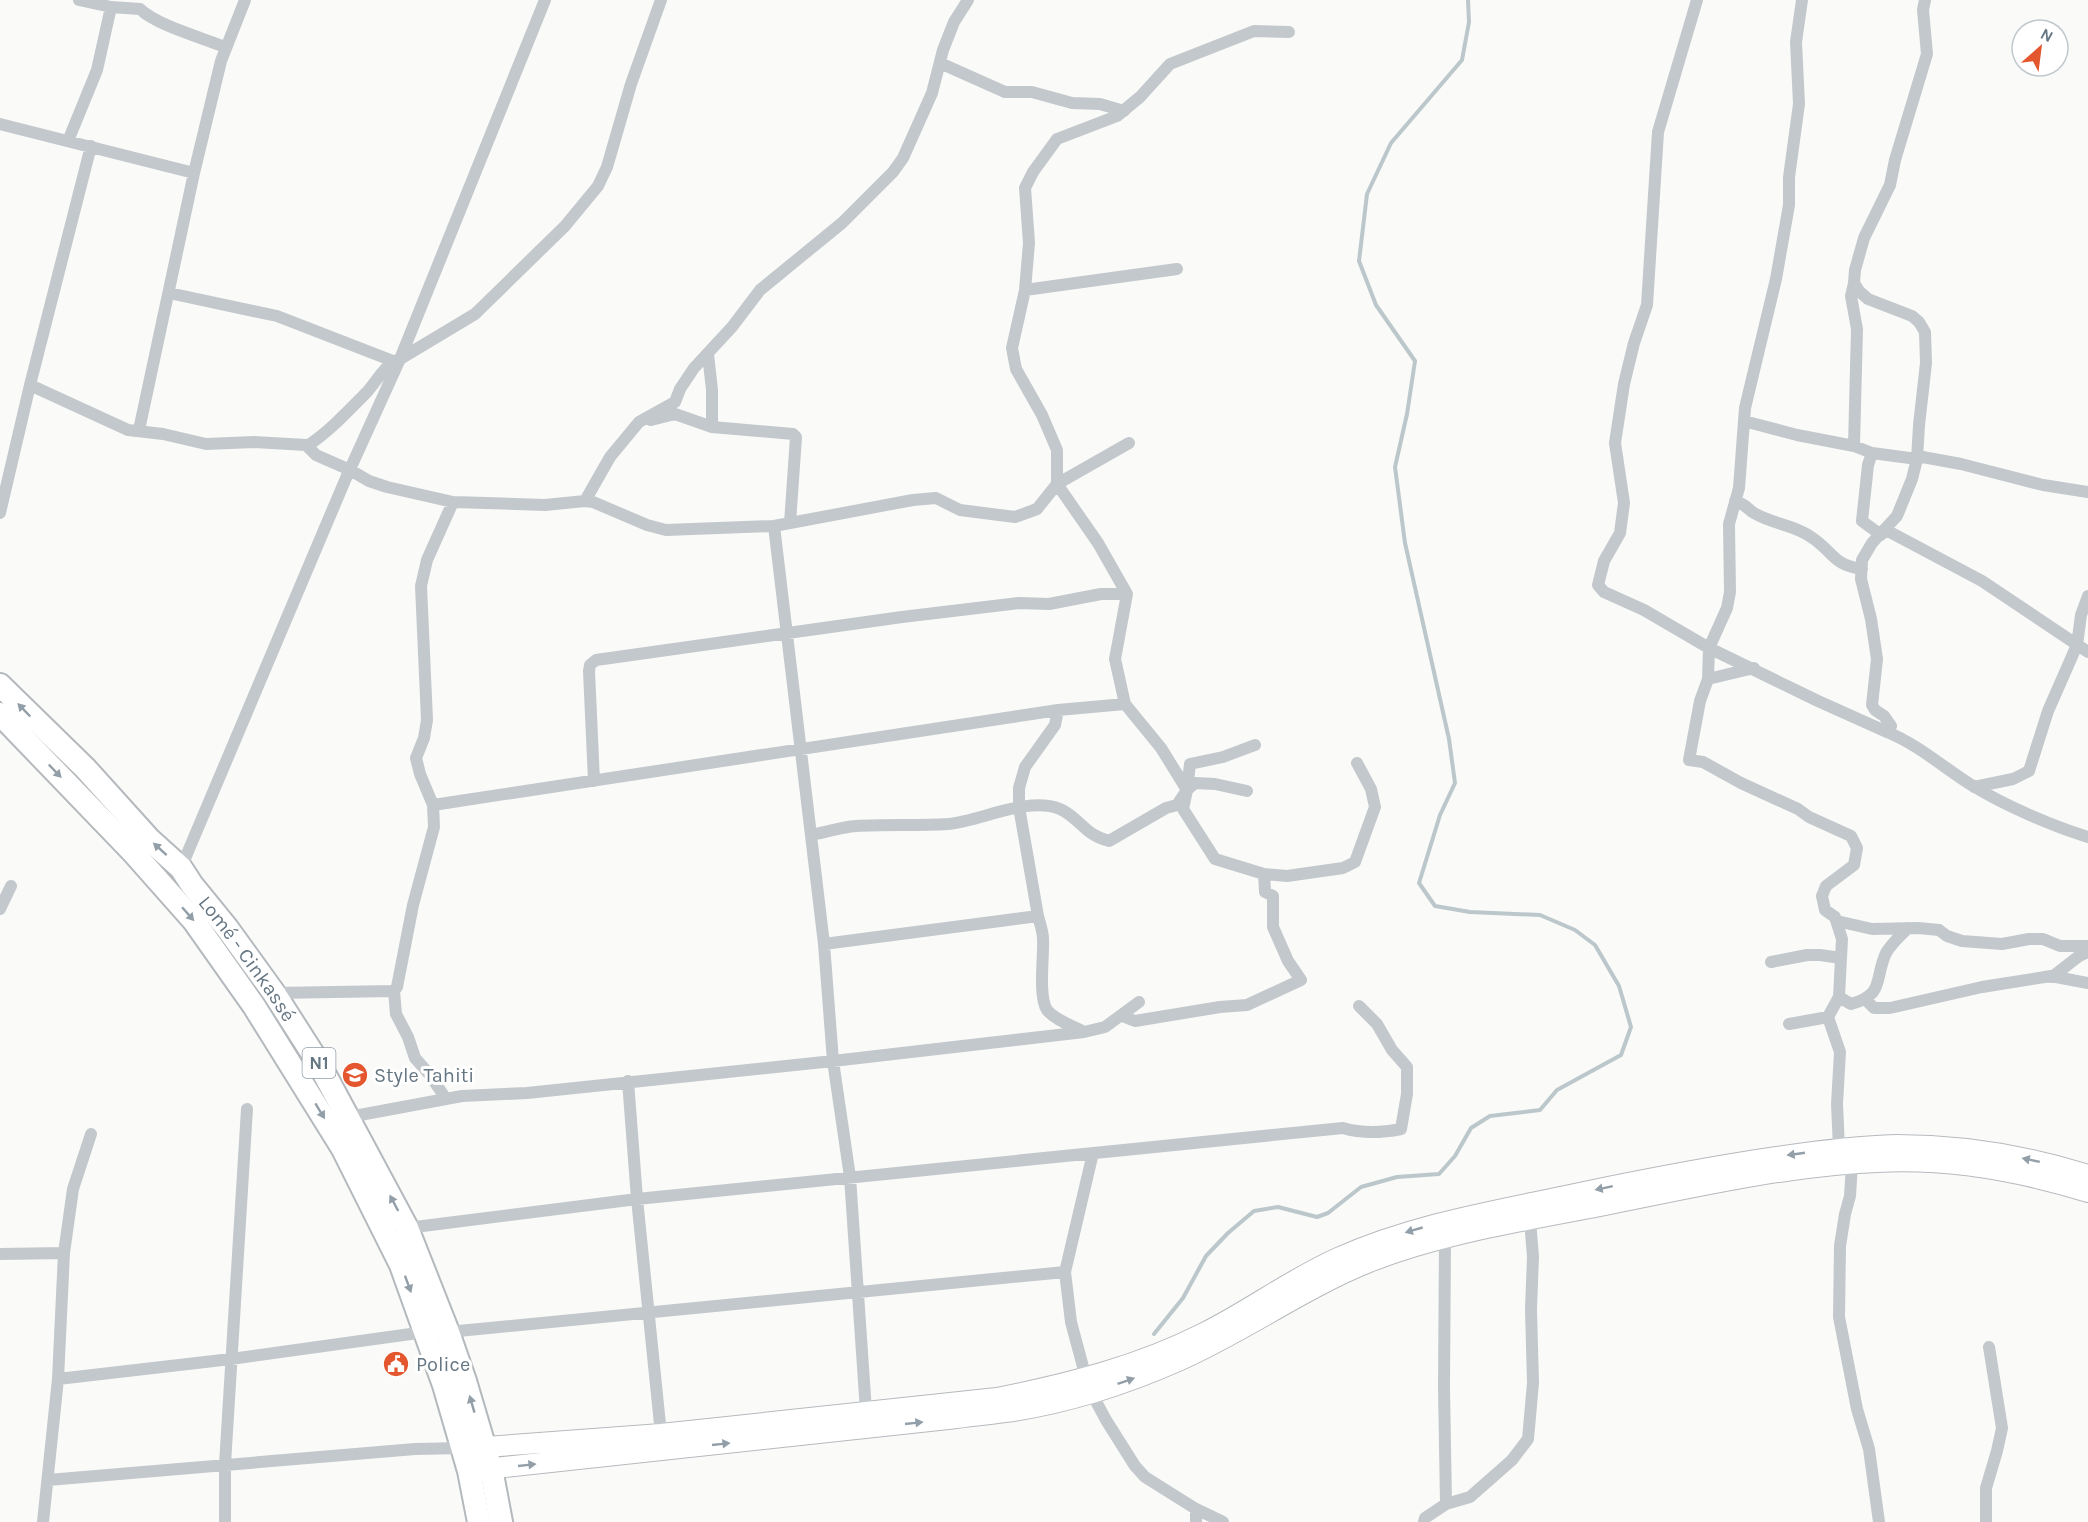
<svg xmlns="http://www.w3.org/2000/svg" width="2088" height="1522" font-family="Karla,sans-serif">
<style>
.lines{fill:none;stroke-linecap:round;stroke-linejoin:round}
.stream{stroke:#bbc7cb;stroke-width:4}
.primary-casing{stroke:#b5babe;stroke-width:22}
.highway-casing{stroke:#b4b9bd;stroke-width:26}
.street{stroke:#c3c8cc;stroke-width:12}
.primary{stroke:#fff;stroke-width:20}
.highway{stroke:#fff;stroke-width:22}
.oneway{fill:#939fa8}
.labels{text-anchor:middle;stroke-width:6;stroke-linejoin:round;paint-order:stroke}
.shield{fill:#fff;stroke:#939fa8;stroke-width:1.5}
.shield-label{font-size:18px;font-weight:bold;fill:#657683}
.street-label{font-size:20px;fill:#657683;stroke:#fff}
.poi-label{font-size:20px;fill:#657683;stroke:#fff;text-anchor:start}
</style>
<rect width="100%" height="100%" fill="#fafaf8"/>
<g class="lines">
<path class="stream" d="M 1154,1334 L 1183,1298 L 1206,1256 L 1228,1233 L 1254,1211 L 1278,1207 L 1317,1217 L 1328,1213 L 1361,1187 L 1397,1177 L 1439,1174 L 1455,1156 L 1471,1128 L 1490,1116 L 1540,1110 L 1557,1090 L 1621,1055 L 1631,1027 L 1619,986 L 1595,945 L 1575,930 L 1540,915 L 1470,912 L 1435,906 L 1419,883 L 1440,815 L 1455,783 L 1449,739 L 1405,543 L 1395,467 L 1407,414 L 1415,361 L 1376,305 L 1359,261 L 1367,194 L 1391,143 L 1462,60 L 1469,22 L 1468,0"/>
<g class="primary-casing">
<path id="primary" d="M 472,1448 L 661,1434 L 997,1398 C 1068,1384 1139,1366 1204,1333 C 1250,1310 1291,1279 1338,1258 C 1414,1224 1495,1211 1575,1194 C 1642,1180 1709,1167 1777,1157 C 1817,1151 1856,1146 1897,1145 C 1960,1145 2027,1156 2088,1175
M 477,1470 L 948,1419 C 970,1416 992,1414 1013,1411 C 1070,1402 1126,1384 1178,1361 C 1244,1332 1302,1289 1369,1262 C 1443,1233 1523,1221 1600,1206 C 1691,1188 1783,1166 1877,1162 C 1948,1158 2020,1171 2088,1192"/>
</g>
<g class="highway-casing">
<g id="highway">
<path id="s1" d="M 0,685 L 85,768 L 150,840 L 181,868 L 192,885 L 227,928 L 274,993 L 318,1062 L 407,1228 L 448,1332 L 465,1381 L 491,1469 L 501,1522"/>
<path d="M 0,714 L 132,851 L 194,921 L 254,1006 L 343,1149 L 401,1265 L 444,1385 L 469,1471 L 479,1522"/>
</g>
</g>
<path class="street" d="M 79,0 L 111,7 L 140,9 C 156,25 203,38 225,47
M 1697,0 L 1658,132 L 1647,305 L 1634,343 L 1624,384 L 1615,443 L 1624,503 L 1620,533 L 1604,561 L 1598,585 L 1604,592 L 1644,610 L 1709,648 L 1818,701 L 1887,732
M 1802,0 L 1796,42 L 1799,104 L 1789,177 L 1789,205 L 1776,279 L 1745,408 L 1739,488 L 1729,524 L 1730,592 L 1727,608 L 1709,648 L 1708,679 L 1700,701 L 1689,760 L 1703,762 L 1741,783 L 1798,809 L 1809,817 L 1851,836 L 1857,848 L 1854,865 L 1826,886 L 1822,896 L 1825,910 L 1835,917 L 1842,939 L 1839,997 L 1828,1017 L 1840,1052 L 1837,1104 L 1839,1148
M 1925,0 L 1923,10 L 1927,54 L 1895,160 L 1890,185 L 1864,238 L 1855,270 L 1854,283 L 1859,291 L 1868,299 L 1912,316 L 1919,322 L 1925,332 L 1926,363 L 1919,425 L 1917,459 L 1912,479 L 1897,516 L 1872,543 L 1862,560 L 1861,579 L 1871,619 L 1877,659 L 1872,705 L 1875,710 L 1884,716 L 1891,726 L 1887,732 C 1919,745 1944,768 1973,786 C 2006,806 2052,826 2088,837
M 1289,32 L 1254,31 L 1170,64 L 1140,97 L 1117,116 L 1057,139 L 1033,172 L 1025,188 L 1029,243 L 1025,290 L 1012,348 L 1016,369 L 1042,415 L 1057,450 L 1057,484 L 1098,543 L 1127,594 L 1115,659 L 1125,704 L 1161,748 L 1187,790 L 1183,809 L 1215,859 L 1264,874 L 1287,876 L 1343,868 L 1355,862 L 1375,807 L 1371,789 L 1357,763
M 940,63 L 1005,92 L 1032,92 L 1072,103 L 1100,104 L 1124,111
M 0,124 L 194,173
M 68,141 L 97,70 L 111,7
M 1854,283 L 1851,296 L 1857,329 L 1854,446
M 1025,290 L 1177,269
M 169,293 L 277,316 L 393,361
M 708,354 L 712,390 L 712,427
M 30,385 L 128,430 L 163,434 L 206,444 L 254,442 L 306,445 L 316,455 L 350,470 L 369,481 L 387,487 L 453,502
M 651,420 L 675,414 L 712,427 L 793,434 L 796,437 L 790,523
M 1744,421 L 1797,435 L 1854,446 L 1872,453 L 1917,459
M 139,430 L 194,173 L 221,61 L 245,0
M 307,446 C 330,431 348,411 367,392 C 376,382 386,363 400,359 L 475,314 L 565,226 L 598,186 L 607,167 L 631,84 L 661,0
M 1872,453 L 1868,465 L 1862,521 L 1881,535
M 1917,456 L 1961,464 L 2043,485 L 2088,492
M 585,501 L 593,502 L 647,525 L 666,530 L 774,526 L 913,500 L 936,498 L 960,510 L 1015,517 L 1037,509 L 1057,484 L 1129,443
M 1735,501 C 1746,504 1746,508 1754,513 C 1772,524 1795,525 1811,537 C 1833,551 1832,565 1862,569
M 0,513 L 30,385 L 91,146
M 774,526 L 824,944 L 833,1061 L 850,1177 L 866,1411
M 1886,530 L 1982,581 L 2088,652
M 1708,679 L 1754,668
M 594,781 L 589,671 L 590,665 L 596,660 L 902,617 L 1019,603 L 1049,604 L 1101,594 L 1127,594
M 1974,787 L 2013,779 L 2029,771 L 2048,711 L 2077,645 L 2081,615 L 2088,596
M 1187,790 L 1195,783 L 1215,784 L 1247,791
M 433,805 L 1058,710
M 811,835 C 826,832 842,827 856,826 C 887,824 918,826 948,824 C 981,821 1027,796 1060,809 C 1080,818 1084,835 1109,841 L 1166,808 L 1177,805 L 1187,790 L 1190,764 L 1223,757 L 1255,745
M 181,868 L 346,478 L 400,359 L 545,0
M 0,909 L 11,886
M 1038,916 C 1040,924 1043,931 1043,939 C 1044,956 1038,996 1047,1010 C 1055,1020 1073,1026 1084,1032
M 1837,921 L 1872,929 L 1918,928 L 1939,930 L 1947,936 L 1962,941 L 2002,944 L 2029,939 L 2043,939 L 2060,946 L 2088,946
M 824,944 L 1038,916 L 1019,807 L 1019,788 L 1025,767 L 1055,725 L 1058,710 L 1125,704
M 1771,962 L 1807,955 L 1820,955 L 1841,958
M 2052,977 L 2079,956 L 2088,952
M 394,991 L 396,1014 L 408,1037 L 415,1058 L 430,1075 L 446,1099
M 274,993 L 394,991 L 397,987 L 413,905 L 434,827 L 433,805 L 420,774 L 416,758 L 424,738 L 427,720 L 421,586 L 427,560 L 453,502 L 545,505 L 585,501 L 610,457 L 639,422 L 675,402 L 680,389 L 694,368 L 732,327 L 760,290 L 842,223 L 893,172 L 903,158 L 932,93 L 943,50 L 954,22 L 968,0
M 1839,997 L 1851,1004 C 1885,995 1874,979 1886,953 C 1891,944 1901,935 1908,928
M 1866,1000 L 1874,1008 L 1890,1008 L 1982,987 L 2051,976 L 2088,983
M 1122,1016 L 1135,1021 L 1220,1007 L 1247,1005 L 1301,980 L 1288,961 L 1273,927 L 1273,896 L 1265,892 L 1264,874
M 1789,1024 L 1828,1017
M 628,1081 L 637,1199 L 661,1434
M 349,1117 L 462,1096 L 527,1093 L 833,1061 L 1084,1032 L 1105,1027 L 1139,1002
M 1093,1153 L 1065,1272 L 1071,1322 L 1086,1378 L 1091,1392 L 1106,1420 L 1135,1466 L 1145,1477 L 1196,1509 L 1196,1522
M 1852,1164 L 1850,1196 L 1845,1214 L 1840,1246 L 1839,1317 L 1857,1409 L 1869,1449 L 1879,1522
M 407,1228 L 637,1199 L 1343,1128 C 1363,1134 1381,1133 1401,1129 L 1407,1094 L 1407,1067 L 1392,1050 L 1377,1024 L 1359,1006
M 1445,1238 L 1444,1387 L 1446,1504
M 0,1254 L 64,1253
M 448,1332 L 1065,1272
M 58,1379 L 231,1359 L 425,1332
M 48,1480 L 415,1449 L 462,1448
M 1196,1509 L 1223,1522
M 43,1522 L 58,1379 L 64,1253 L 73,1189 L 91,1134
M 225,1522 L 225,1464 L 247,1109
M 1424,1522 L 1425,1518 L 1446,1504 L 1470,1497 L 1512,1460 L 1528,1439 L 1533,1383 L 1531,1309 L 1533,1257 L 1530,1220
M 1986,1522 L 1986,1488 L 1997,1451 L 2002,1428 L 1989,1347"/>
<use href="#primary" class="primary"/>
<use href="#highway" class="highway"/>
</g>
<defs><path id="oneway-solid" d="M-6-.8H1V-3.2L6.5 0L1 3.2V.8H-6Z" transform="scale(1.5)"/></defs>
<g class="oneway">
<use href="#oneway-solid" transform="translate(24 710) rotate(-134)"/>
<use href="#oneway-solid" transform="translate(55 771) rotate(46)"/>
<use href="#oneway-solid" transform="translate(160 849) rotate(-138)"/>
<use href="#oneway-solid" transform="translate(188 914) rotate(49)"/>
<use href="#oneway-solid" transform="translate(320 1111) rotate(59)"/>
<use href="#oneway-solid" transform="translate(1796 1154) rotate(172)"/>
<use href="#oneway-solid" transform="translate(2031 1160) rotate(-168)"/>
<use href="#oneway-solid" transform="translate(1604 1188) rotate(168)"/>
<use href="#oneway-solid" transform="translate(394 1203) rotate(-118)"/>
<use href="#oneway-solid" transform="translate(1414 1230) rotate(164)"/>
<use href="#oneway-solid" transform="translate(408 1284) rotate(70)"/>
<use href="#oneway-solid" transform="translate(1126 1381) rotate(-19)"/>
<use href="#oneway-solid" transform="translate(472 1404) rotate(-106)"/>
<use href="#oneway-solid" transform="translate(914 1423) rotate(-6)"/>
<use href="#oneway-solid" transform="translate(721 1444) rotate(-6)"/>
<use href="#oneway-solid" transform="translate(527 1465) rotate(-6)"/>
</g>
<defs>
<g id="school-disc" transform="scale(1.35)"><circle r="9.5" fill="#e4572e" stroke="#fff"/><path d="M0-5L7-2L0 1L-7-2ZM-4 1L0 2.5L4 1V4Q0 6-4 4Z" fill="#fff"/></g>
<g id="civic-disc" transform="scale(1.35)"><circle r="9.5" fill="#e4572e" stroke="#fff"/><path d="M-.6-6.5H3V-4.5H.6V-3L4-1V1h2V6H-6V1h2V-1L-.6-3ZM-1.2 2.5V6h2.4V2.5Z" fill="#fff"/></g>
</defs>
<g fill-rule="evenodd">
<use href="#school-disc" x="355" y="1075"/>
<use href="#civic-disc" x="396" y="1364"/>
</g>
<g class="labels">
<rect class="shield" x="302.5" y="1048" width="33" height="30" rx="4.5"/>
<g class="shield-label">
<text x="319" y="1069">N1</text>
</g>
<g class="street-label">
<text dy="7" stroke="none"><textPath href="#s1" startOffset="370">Lomé - Cinkassé</textPath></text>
</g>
<g class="poi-label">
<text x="374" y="1082">Style Tahiti</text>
<text x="416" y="1371">Police</text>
</g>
</g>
<g transform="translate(2040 48) rotate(28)"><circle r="28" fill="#ffffff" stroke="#c1c8cd" stroke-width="1.5"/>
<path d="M0-4.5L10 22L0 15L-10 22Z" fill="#e4572e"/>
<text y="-9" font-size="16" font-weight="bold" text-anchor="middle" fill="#657683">N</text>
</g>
</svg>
